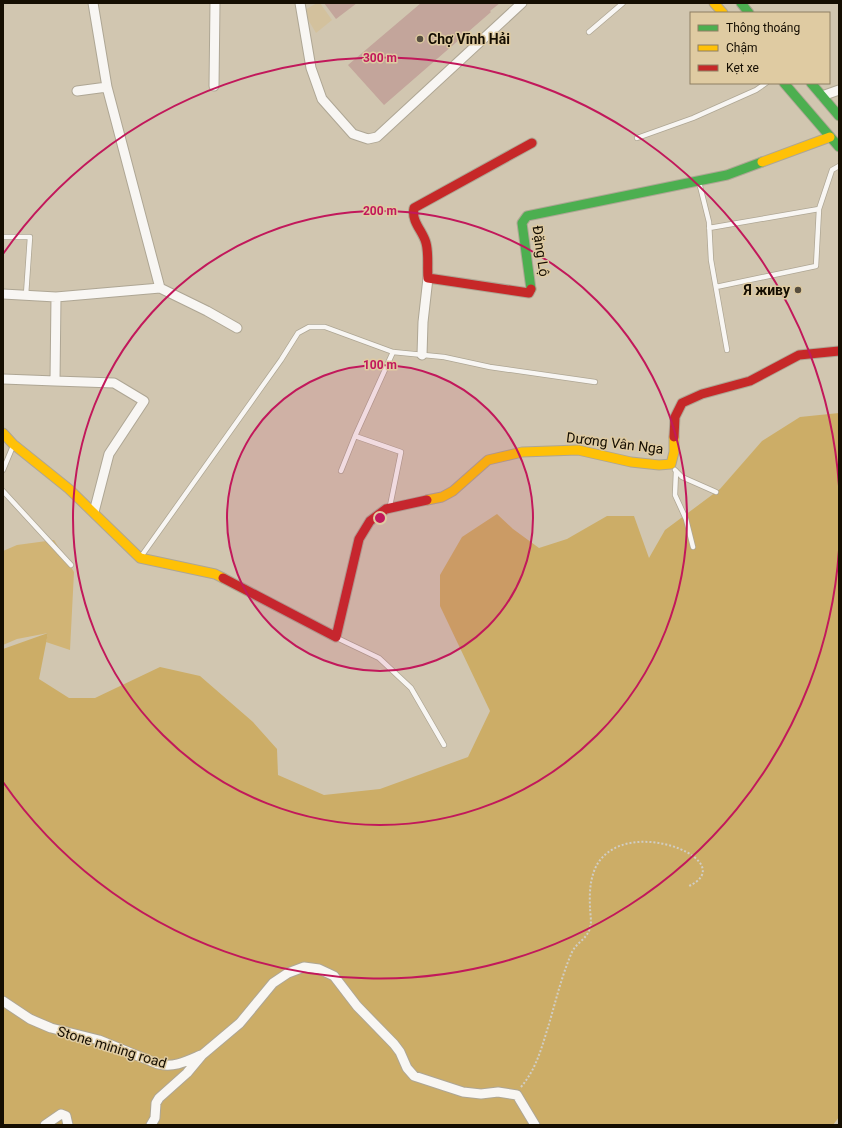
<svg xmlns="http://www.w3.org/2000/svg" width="842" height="1128" font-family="Roboto,sans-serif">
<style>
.built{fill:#d3c19d}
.green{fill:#d1b475}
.forest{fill:#ccad67}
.building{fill:#c3a59b}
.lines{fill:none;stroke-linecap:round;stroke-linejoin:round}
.lane-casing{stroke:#aea694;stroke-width:6}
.street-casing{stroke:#aea694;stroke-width:11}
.fast-casing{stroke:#aea694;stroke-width:11}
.slow-casing{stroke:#aea694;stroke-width:11}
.jam-casing{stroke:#aea694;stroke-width:11}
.path{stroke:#d0cdc5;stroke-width:2;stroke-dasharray:2 2;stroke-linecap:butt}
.lane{stroke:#f8f6f3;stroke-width:4.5}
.street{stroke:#f8f6f3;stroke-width:9}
.fast{stroke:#4caf50;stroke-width:9}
.slow{stroke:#ffc107;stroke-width:9}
.jam{stroke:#c62828;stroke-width:9}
.ring{fill:none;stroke:#c2185b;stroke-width:2}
.poi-dot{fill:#574e3f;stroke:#dfcba2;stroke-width:1.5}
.labels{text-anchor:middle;stroke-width:3;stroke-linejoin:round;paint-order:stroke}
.poi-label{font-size:14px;font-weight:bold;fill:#150e02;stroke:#dfcba2;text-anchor:start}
.street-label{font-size:14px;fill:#150e02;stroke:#dfcba2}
.centre{fill:#c2185b;stroke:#dfcba2;stroke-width:2}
.ring-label{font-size:12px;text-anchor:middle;font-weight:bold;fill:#c2185b;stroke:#dfcba2;stroke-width:3;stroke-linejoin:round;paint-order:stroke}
</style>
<rect width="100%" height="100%" fill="#d1c6b0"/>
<path class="built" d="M 317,3 L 320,3 L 332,20 L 316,33 L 303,11 Z"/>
<path class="green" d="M 54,540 L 74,572 L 70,650 L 46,642 L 48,633 L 17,639 L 3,645 L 3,551 L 17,545 Z"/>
<path class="forest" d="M 839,413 L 839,1117 L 833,1125 L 3,1125 L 3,649 L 48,633 L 39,679 L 69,698 L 95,698 L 160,667 L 200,676 L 253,722 L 277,749 L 278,775 L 324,795 L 380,789 L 468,757 L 490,711 L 440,606 L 440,575 L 462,537 L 497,514 L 513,529 L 539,548 L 567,539 L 607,516 L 634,516 L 649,558 L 665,530 L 720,489 L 762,441 L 800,417 Z"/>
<path class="building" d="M 324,3 L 357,3 L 336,19 Z
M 421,3 L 500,3 L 490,11 L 491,12 L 384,105 L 348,65 Z"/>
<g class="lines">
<g class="lane-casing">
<path id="lane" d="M 589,32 L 623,3
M 637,138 L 693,118 L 756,90 L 766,83
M 699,182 L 709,222 L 711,260 L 727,350
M 709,228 L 819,209 L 832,170 L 839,166
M 3,237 L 30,237 L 26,295
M 716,287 L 816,266 L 819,209
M 355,436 L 401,452 L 390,506
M 3,470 L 13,446
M 675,470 L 682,477 L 716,492
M 341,471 L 355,436 L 393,352
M 676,471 L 675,495 L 686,519 L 693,547
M 3,491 L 71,565
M 140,558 L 281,360 L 298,333 L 309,327 L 325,327 L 393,352 L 444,357 L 490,367 L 595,382
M 337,638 L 379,658 L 411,688 L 444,745"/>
</g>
<g class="street-casing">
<path id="street" d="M 300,3 L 311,68 L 322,99 L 353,134 L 368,139 L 377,137 L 522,3
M 214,86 L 215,3
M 77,91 L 107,87
M 822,96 L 839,90
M 160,288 L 207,311 L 237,328
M 3,294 L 56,297
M 422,355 L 423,322 L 428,278
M 3,379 L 55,381 L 56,297 L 160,288 L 107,87 L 93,3
M 55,381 L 114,383 L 144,401 L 109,454 L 94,512
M 3,1001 L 30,1019 L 51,1028 L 99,1040 L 158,1064 C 174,1068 187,1061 201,1055
M 45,1125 L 61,1114 L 66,1116 L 68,1125
M 151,1125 L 155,1118 L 156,1103 L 159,1098 L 187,1073 L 202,1055 L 240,1023 L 273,983 L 288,973 L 304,967 L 319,969 L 334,976 L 357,1006 L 394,1044 L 400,1052 L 407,1068 L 414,1076 L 463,1092 L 481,1094 L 498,1092 L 517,1095 L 535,1125"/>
</g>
<g class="fast-casing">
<path id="fast" d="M 741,3 L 749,13
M 784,83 L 839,147
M 811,83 L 839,116
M 531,289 L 522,223 L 527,216 L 727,175 L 762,162"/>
</g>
<g class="slow-casing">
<path id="slow" d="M 714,3 L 723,13
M 762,162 L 830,137
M 3,433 L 13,444 L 69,489 L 140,558 L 215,574 L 223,578
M 427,500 L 442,497 L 453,491 L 488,460 L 522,452 L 578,450 L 631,462 L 659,465 L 671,464 L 674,452 L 674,437"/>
</g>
<g class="jam-casing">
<path id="jam" d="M 531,289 L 529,293 L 428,278 C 427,267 429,254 426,243 C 423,231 411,222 414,208 L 532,143
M 674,437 L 675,417 L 682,403 L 702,394 L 750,381 L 799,355 L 839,351
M 223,578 L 336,637 L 359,539 L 370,521 L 386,509 L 427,500"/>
</g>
<path class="path" d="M 521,1087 C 537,1068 542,1046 549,1024 C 556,1000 562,975 572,952 C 577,942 587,939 590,928 C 592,921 590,913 590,907 C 589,888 591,866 606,854 C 644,821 738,863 689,886"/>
<use href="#lane" class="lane"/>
<use href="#street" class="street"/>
<use href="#fast" class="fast"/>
<use href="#slow" class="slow"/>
<use href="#jam" class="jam"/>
</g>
<circle cx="380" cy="518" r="153" fill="#c2185b" fill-opacity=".12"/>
<g class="ring">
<circle cx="380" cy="518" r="153"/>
<circle cx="380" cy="518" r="307"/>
<path d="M839 550A460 460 0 0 1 3 782M3 254A460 460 0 0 1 839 486"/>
</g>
<g class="poi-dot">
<circle cx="420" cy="39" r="4"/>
<circle cx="798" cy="290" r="4"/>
</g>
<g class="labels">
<g class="poi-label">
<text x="428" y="44">Chợ Vĩnh Hải</text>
<text x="790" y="295" text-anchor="end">Я живу</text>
</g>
<g class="street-label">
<text transform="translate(541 251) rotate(82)" y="5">Đặng Lộ</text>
<text transform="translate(615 443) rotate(7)" y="5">Dương Vân Nga</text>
<text transform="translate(112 1047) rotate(17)" y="5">Stone mining road</text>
</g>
</g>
<circle cx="380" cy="518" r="6" class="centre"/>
<g class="ring-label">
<text x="380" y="62">300 m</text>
<text x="380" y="215">200 m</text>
<text x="380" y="369">100 m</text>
</g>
<rect width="842" height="1128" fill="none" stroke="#150e02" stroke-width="8"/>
<rect x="690" y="12" width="140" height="72" fill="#dfcba2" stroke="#8e7f62"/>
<rect x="698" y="25" width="20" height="6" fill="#4caf50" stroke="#8e7f62"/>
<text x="726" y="32" font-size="12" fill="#150e02">Thông thoáng</text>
<rect x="698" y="45" width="20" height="6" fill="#ffc107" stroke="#8e7f62"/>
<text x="726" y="52" font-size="12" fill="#150e02">Chậm</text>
<rect x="698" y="65" width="20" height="6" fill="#c62828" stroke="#8e7f62"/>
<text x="726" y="72" font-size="12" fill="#150e02">Kẹt xe</text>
</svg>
